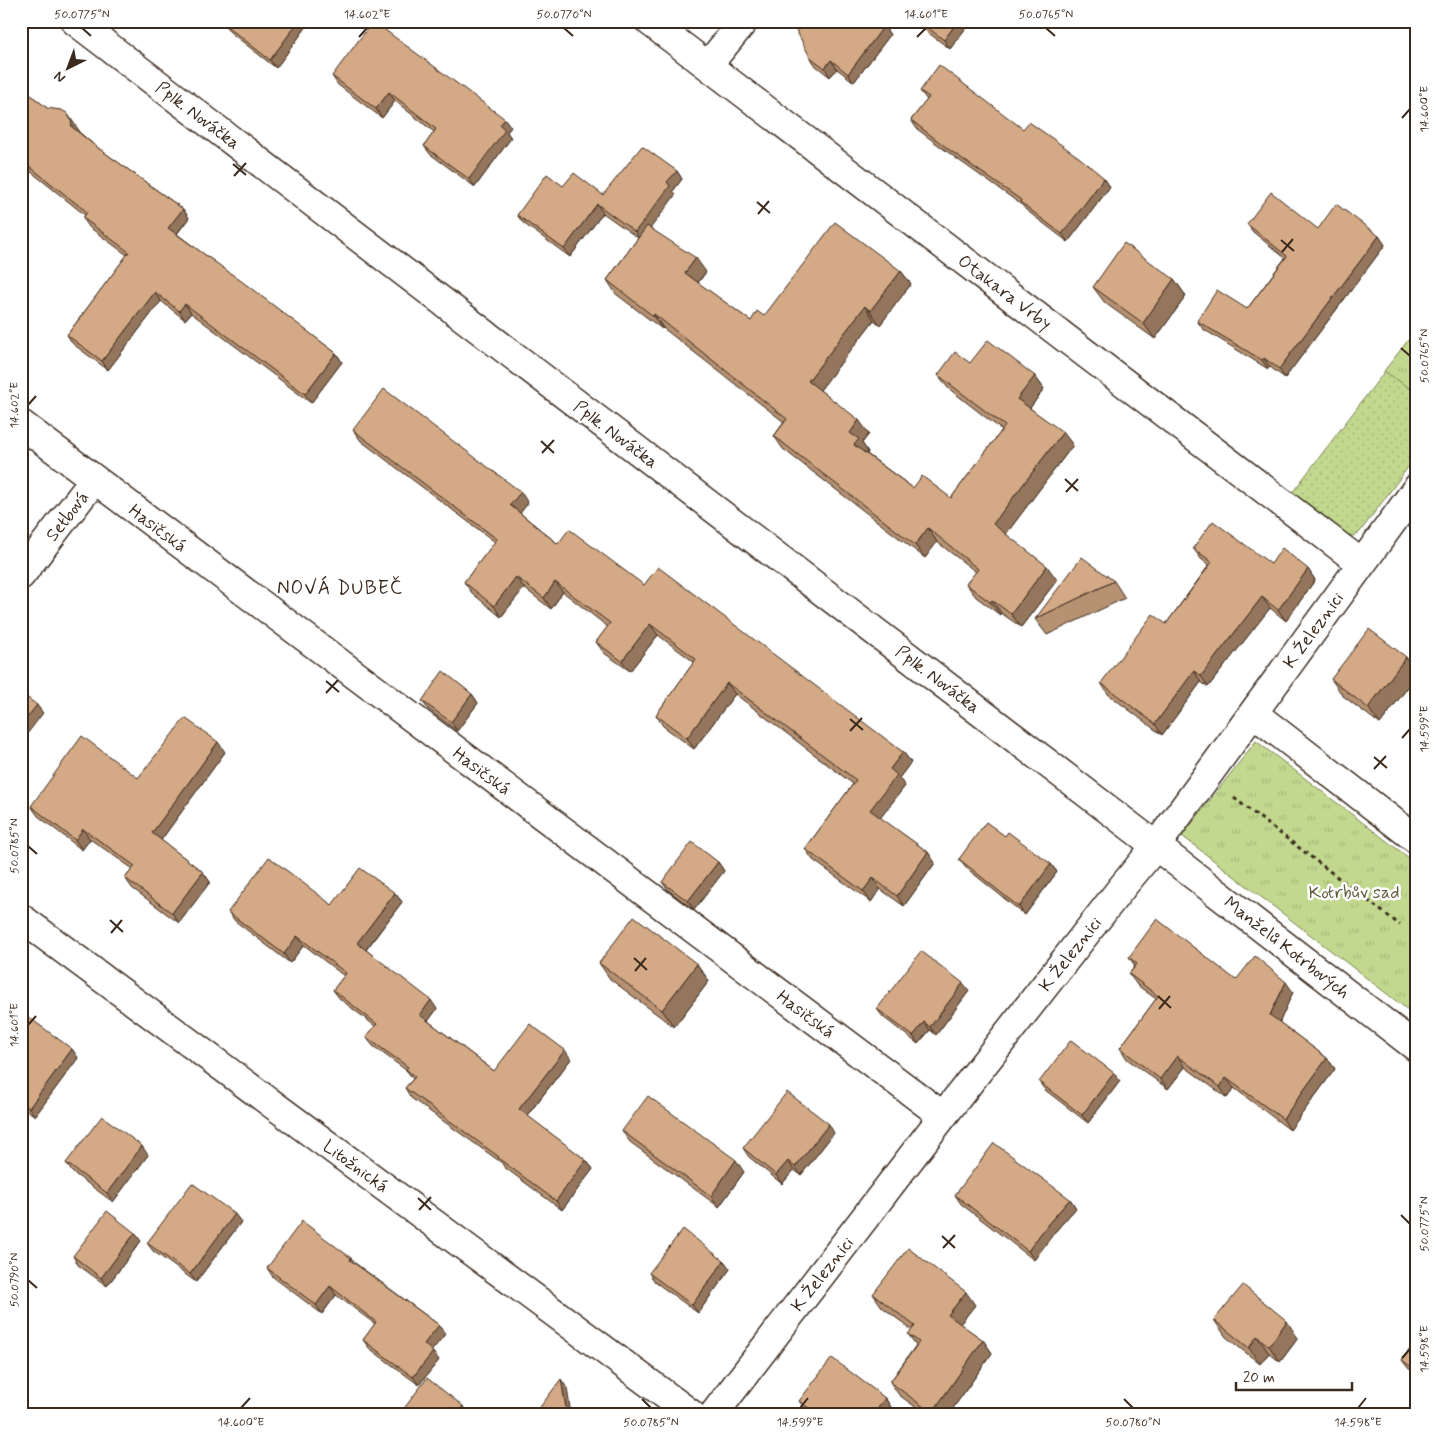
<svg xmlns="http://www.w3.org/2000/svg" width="1438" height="1435" font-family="Mynerve,sans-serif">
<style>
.grass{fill:url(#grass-dots);stroke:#7e8156}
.park{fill:url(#park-tufts);stroke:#7e8156}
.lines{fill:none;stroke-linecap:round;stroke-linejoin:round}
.minor-casing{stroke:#3b2a1e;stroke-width:31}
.path{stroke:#3b2a1e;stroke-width:3;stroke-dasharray:4 4;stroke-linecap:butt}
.minor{stroke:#fff;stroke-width:28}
.wall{fill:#b69172;stroke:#3b2a1e}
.shaded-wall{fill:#94765d;stroke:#3b2a1e}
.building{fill:#d4a985;stroke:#3b2a1e}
.ticks{fill:none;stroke:#3b2a1e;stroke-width:2}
.labels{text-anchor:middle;stroke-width:5;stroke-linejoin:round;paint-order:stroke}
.street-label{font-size:18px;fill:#3b2a1e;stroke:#fff}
.park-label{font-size:18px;fill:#635e40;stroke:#fff}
.neighbourhood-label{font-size:19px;letter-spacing:1px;fill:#3b2a1e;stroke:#fff}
.neatline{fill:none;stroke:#3b2a1e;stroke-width:2}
.ticks-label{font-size:12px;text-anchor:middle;fill:#3b2a1e}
</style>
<defs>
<pattern id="grass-dots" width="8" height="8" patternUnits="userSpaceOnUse" patternTransform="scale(1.25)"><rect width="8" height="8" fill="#c1d88e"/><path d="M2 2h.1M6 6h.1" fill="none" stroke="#a7ba7a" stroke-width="1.8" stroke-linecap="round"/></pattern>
<pattern id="park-tufts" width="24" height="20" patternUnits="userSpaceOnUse" patternTransform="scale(1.25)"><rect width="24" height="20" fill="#c1d88e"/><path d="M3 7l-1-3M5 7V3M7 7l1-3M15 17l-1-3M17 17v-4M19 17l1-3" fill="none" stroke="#a7ba7a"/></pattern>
</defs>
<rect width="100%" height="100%" fill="#fff"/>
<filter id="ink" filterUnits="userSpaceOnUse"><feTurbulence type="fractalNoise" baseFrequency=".02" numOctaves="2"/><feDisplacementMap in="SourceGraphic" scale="10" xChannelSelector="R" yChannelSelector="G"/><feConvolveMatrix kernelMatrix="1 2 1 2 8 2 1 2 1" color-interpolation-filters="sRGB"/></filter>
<g filter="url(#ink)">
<path class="grass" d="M 1417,329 L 1417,455 L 1360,532 L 1353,536 L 1345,534 L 1292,493 Z"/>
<path class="park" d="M 1417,329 L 1417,393 L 1384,371 Z
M 1256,741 L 1417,864 L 1417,1017 L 1182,836 Z"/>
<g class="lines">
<g class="minor-casing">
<path id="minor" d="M 75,21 L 1156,846 L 1417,1048
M 649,21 L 1361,563
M 708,65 L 744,21
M 21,424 L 943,1116
M 21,575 L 94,480
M 1253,713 L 1417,840
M 21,918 L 691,1414
M 714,1414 L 943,1116 L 1123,886 L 1156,846 L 1417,488"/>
</g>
<path class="path" d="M 1234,798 L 1400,925"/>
<use href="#minor" class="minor"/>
</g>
<path class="wall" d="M 918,21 L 971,21 L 950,49 L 922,28 Z
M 310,22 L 276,68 L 230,32 L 224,24 Z
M 884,26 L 890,35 L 854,82 L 837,69 L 830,77 L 816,66 L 810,57 Z
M 332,76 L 511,127 L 507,132 L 511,138 L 475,187 L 430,154 L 424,146 L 434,132 L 395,101 L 382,118 L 338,85 Z
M 21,87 L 47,108 L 78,129 L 78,131 L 94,145 L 183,209 L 189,218 L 177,234 L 336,353 L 342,362 L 311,403 L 191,313 L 185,320 L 161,301 L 108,370 L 73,344 L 67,335 L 127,255 L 89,227 L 83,218 L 85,215 L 30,171 L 23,180 L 21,179 Z
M 920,91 L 1023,129 L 1104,178 L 1110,187 L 1068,242 L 1026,210 L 1022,205 L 957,159 L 917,129 L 911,120 L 927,100 Z
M 677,171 L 682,179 L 673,191 L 676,194 L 650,228 L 706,272 L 698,283 L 751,321 L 901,271 L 911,284 L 880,325 L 874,320 L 820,390 L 869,434 L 862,443 L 868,452 L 867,454 L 913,488 L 951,498 L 1002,430 L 948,388 L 938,375 L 970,363 L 1035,376 L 1044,389 L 1030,408 L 1073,445 L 1006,534 L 1057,580 L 1021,627 L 1001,613 L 1000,615 L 976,597 L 966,584 L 976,572 L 937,542 L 925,558 L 783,449 L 774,436 L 784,422 L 663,328 L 662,329 L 616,294 L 607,280 L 638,238 L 603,213 L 570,257 L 523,223 L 517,215 L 563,186 L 603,195 Z
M 1247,224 L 1318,229 L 1379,236 L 1385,245 L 1285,378 L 1270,367 L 1268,369 L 1203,329 L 1197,321 L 1247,309 L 1285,258 L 1253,232 Z
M 1174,279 L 1186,296 L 1155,339 L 1105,303 L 1093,287 Z
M 353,430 L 528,503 L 520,513 L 558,544 L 644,585 L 903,752 L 911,762 L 899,778 L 905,786 L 880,818 L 928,852 L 935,863 L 904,906 L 880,889 L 871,902 L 813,860 L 805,849 L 853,784 L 735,694 L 694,749 L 663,726 L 656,715 L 694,662 L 658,635 L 630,671 L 604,653 L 596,642 L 608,627 L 563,592 L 551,609 L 524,588 L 501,617 L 472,593 L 464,582 L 495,542 L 361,441 Z
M 1193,548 L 1271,564 L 1308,569 L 1315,580 L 1286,621 L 1270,608 L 1208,687 L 1201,682 L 1162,735 L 1108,694 L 1101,683 L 1166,624 L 1209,565 L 1201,559 Z
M 1114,581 L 1125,598 L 1047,635 L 1035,619 Z
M 1406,657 L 1417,673 L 1417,675 L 1380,724 L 1343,696 L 1331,679 Z
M 472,694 L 478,703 L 457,731 L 428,709 L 422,701 Z
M 225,752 L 161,840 L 203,872 L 210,882 L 179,923 L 132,888 L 125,878 L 133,869 L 90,839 L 82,850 L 38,816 L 31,806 L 138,778 Z
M 1005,836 L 1051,864 L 1057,872 L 1025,915 L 965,867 L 959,859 Z
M 718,862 L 724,871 L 694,910 L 668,890 L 662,882 Z
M 395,893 L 402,902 L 366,950 L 437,1009 L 428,1021 L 494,1071 L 571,1059 L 527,1116 L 586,1160 L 593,1169 L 562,1210 L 504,1167 L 502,1163 L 411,1098 L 405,1088 L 413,1079 L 407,1071 L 373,1046 L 366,1037 L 375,1026 L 340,999 L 333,990 L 344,976 L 304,945 L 290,963 L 235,921 L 228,912 L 332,905 Z
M 1129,957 L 1293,992 L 1279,1022 L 1327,1058 L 1335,1069 L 1290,1130 L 1234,1088 L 1227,1098 L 1185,1067 L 1168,1089 L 1127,1059 L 1120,1048 L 1156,999 L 1137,985 L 1129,974 L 1135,966 Z
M 599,963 L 697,964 L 709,981 L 674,1027 L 610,979 Z
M 963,983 L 969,991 L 936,1035 L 930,1030 L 918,1044 L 883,1017 L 877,1009 Z
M 21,1023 L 72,1049 L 78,1058 L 35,1116 L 21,1106 Z
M 1120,1081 L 1088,1123 L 1045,1090 L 1039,1082 Z
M 622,1131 L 744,1172 L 719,1207 L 630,1142 Z
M 834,1133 L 801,1175 L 794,1170 L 782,1184 L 749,1157 L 743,1148 Z
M 148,1155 L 113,1202 L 72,1172 L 66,1163 Z
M 955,1195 L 1070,1199 L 1076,1208 L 1054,1233 L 1034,1260 L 961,1204 Z
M 241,1222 L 196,1282 L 153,1251 L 147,1243 Z
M 141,1241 L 107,1286 L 78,1265 L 73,1256 Z
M 351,1258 L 355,1263 L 439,1325 L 445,1334 L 431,1351 L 439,1360 L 419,1385 L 369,1348 L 363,1340 L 375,1324 L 336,1295 L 322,1314 L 273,1277 L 267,1268 Z
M 724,1261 L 730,1269 L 698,1313 L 655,1282 L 649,1273 Z
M 873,1294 L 975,1305 L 960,1324 L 983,1340 L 992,1353 L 949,1414 L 925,1414 L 899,1395 L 890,1382 L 916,1345 L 908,1334 L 912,1330 L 882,1307 Z
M 1214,1320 L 1298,1338 L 1280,1362 L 1269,1353 L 1260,1364 L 1226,1337 Z
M 1417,1340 L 1417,1375 L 1408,1368 L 1402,1360 Z
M 885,1398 L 891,1407 L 886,1414 L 811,1414 L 805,1409 L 799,1401 Z"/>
<path class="shaded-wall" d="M 299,21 L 310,21 L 310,22 L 276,68 L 270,60 Z
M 958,21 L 971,21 L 950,49 L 944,40 Z
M 884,26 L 890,35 L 854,82 L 848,74 Z
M 831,60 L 837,69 L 830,77 L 825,68 Z
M 389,92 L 395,101 L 382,118 L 376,109 Z
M 67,113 L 78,129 L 78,136 L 72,127 Z
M 505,119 L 511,127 L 507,132 L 511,138 L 475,187 L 469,179 L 500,125 Z
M 24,162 L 30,171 L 23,180 L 21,177 L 21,165 Z
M 677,171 L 682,179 L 673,191 L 676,194 L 641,241 L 635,232 L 667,182 Z
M 1104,178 L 1110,187 L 1068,242 L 1062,234 Z
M 597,204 L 603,213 L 570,257 L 564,249 Z
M 183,209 L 189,218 L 174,237 L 168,228 Z
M 1379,236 L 1385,245 L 1285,378 L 1279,369 Z
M 696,258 L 706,272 L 694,287 L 685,273 Z
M 901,271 L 911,284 L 880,325 L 870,311 Z
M 1174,279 L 1186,296 L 1155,339 L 1143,323 Z
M 155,292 L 161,301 L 108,370 L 102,361 Z
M 185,304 L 191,313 L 185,320 L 179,311 Z
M 865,306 L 874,320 L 817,394 L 808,381 Z
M 654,314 L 663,328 L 662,329 L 653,316 Z
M 336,353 L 342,362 L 311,403 L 305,394 Z
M 1264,358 L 1270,367 L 1268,369 L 1262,360 Z
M 1035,376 L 1044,389 L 1027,412 L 1017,399 Z
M 859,420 L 869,434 L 862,443 L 868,452 L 863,459 L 854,445 L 850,433 Z
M 1063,432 L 1073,445 L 1003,538 L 993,524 Z
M 521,492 L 528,503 L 518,516 L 510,505 Z
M 928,528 L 937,542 L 925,558 L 915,545 Z
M 1047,566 L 1057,580 L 1021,627 L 1011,614 Z
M 1308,569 L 1315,580 L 1286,621 L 1278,610 Z
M 516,577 L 524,588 L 501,617 L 494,606 Z
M 555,582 L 563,592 L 551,609 L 544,598 Z
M 1262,597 L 1270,608 L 1208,687 L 1201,676 Z
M 992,600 L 1001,613 L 1000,615 L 990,602 Z
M 650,624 L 658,635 L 630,671 L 622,661 Z
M 1406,657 L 1417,673 L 1417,675 L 1380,724 L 1368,708 Z
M 1194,671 L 1201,682 L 1162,735 L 1155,724 Z
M 727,683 L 735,694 L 694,749 L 687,738 Z
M 472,694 L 478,703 L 457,731 L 451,722 Z
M 37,705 L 43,713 L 21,742 L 21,725 Z
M 218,742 L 225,752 L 159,843 L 152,833 Z
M 903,752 L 911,762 L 899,778 L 905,786 L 878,821 L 870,810 L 890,769 Z
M 83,829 L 90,839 L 82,850 L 75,840 Z
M 928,852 L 935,863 L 904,906 L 897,896 Z
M 718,862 L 724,871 L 694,910 L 688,901 Z
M 1051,864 L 1057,872 L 1025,915 L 1019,907 Z
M 203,872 L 210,882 L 179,923 L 172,913 Z
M 873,878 L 880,889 L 871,902 L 863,891 Z
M 395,893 L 402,902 L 364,952 L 357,943 Z
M 297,936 L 304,945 L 290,963 L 284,954 Z
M 697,964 L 709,981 L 674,1027 L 662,1010 Z
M 1286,982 L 1293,992 L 1278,1026 L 1270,1015 Z
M 963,983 L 969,991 L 936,1035 L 930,1027 Z
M 431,1000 L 437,1009 L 426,1024 L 420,1015 Z
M 924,1022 L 930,1030 L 918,1044 L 913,1036 Z
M 72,1049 L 78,1058 L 35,1116 L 29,1108 Z
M 565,1050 L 571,1059 L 525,1118 L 519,1109 Z
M 1177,1056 L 1185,1067 L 1168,1089 L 1160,1079 Z
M 1327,1058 L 1335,1069 L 1290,1130 L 1283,1119 Z
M 1114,1073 L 1120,1081 L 1088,1123 L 1082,1115 Z
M 1226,1078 L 1234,1088 L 1227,1098 L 1220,1087 Z
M 829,1124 L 834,1133 L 801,1175 L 795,1167 Z
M 142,1146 L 148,1155 L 113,1202 L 107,1193 Z
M 586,1160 L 593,1169 L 562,1210 L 556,1201 Z
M 736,1160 L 744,1172 L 719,1207 L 711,1196 Z
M 788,1161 L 794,1170 L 782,1184 L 776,1175 Z
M 1070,1199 L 1076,1208 L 1054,1233 L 1034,1260 L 1028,1251 L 1048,1224 Z
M 235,1214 L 241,1222 L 196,1282 L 190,1274 Z
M 135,1233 L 141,1241 L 107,1286 L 101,1278 Z
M 724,1261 L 730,1269 L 698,1313 L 692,1305 Z
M 330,1286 L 336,1295 L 322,1314 L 316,1305 Z
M 966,1292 L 975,1305 L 957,1328 L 948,1315 Z
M 1287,1321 L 1298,1338 L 1280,1362 L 1269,1346 Z
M 439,1325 L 445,1334 L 430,1353 L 424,1344 Z
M 1257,1336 L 1269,1353 L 1260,1364 L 1249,1348 Z
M 983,1340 L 992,1353 L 949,1414 L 932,1414 L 932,1413 Z
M 433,1352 L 439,1360 L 419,1385 L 413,1377 Z
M 561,1379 L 567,1388 L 571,1414 L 567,1414 Z
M 885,1398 L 891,1407 L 886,1414 L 874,1414 Z
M 463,1406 L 468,1414 L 456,1414 Z"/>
<path class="building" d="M 226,21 L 299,21 L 270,60 L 224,24 Z
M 373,21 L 505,119 L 500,125 L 505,130 L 469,179 L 424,146 L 436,129 L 389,92 L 376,109 L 332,76 Z
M 797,21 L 878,21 L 884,26 L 848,74 L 831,60 L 825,68 L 810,57 L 794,26 Z
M 919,21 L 958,21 L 944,40 Z
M 939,65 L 1023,129 L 1029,122 L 1080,158 L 1104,178 L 1062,234 L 1020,202 L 1021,200 L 951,151 L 911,120 L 929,97 L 920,91 Z
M 21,87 L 47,108 L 61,110 L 67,113 L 71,120 L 72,127 L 94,145 L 183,209 L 168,228 L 244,283 L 336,353 L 305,394 L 185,304 L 179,311 L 155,292 L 102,361 L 67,335 L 129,252 L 83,218 L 87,212 L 24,162 L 21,165 Z
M 642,146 L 677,171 L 667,182 L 670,186 L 635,232 L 597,204 L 564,249 L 517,215 L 547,174 L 563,186 L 574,173 L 603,195 Z
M 1271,192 L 1318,229 L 1336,204 L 1379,236 L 1279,369 L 1264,358 L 1262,360 L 1197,321 L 1217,290 L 1247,309 L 1287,256 L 1247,224 Z
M 835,222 L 901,271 L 870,311 L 865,306 L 808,381 L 859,420 L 850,433 L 859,439 L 854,445 L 913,488 L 922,476 L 951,498 L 1005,426 L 938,375 L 955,352 L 970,363 L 988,340 L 1035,376 L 1017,399 L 1063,432 L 993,524 L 1047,566 L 1011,614 L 992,600 L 990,602 L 966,584 L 978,569 L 928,528 L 915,545 L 774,436 L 787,419 L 654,314 L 653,316 L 607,280 L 647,226 L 696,258 L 685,273 L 751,321 L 757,311 L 764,316 Z
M 1124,243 L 1174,279 L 1143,323 L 1093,287 Z
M 384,389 L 521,492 L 510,505 L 558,544 L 569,529 L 644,585 L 658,567 L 903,752 L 890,769 L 897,775 L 870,810 L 928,852 L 897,896 L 873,878 L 863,891 L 805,849 L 856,780 L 727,683 L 687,738 L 656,715 L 696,659 L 650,624 L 622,661 L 596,642 L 610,623 L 555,582 L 544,598 L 516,577 L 494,606 L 464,582 L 497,539 L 353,430 Z
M 1213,521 L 1271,564 L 1282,548 L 1308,569 L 1278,610 L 1262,597 L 1201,676 L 1194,671 L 1155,724 L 1101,683 L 1153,614 L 1166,624 L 1212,562 L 1193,548 Z
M 1082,557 L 1114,581 L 1035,619 Z
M 1369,629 L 1406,657 L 1368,708 L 1331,679 Z
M 443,671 L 472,694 L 451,722 L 422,701 Z
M 21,693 L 37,705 L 21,725 Z
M 185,718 L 218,742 L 152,833 L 203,872 L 172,913 L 125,878 L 135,866 L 83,829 L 75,840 L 31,806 L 82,736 L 138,778 Z
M 986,822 L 1005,836 L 1008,832 L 1051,864 L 1019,907 L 959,859 Z
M 692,842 L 718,862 L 688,901 L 662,882 Z
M 269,857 L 332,905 L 360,868 L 395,893 L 357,943 L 431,1000 L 420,1015 L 494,1071 L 530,1024 L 565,1050 L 519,1109 L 586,1160 L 556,1201 L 498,1158 L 499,1157 L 405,1088 L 415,1077 L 406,1069 L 408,1067 L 366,1037 L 377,1024 L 333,990 L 346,973 L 297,936 L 284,954 L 228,912 Z
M 634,916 L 697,964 L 662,1010 L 599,963 Z
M 1157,919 L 1236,980 L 1255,956 L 1286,982 L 1270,1015 L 1327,1058 L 1283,1119 L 1226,1078 L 1220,1087 L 1177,1056 L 1160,1079 L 1120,1048 L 1158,996 L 1129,974 L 1137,964 L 1129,957 Z
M 921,951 L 963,983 L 930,1027 L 924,1022 L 913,1036 L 877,1009 Z
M 27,1016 L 72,1049 L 29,1108 L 21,1102 L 21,1023 Z
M 1071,1040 L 1114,1073 L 1082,1115 L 1039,1082 Z
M 787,1092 L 829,1124 L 795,1167 L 788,1161 L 776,1175 L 743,1148 Z
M 648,1096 L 736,1160 L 711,1196 L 622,1131 Z
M 102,1116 L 142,1146 L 107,1193 L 66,1163 Z
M 994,1143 L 1070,1199 L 1048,1224 L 1028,1251 L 955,1195 Z
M 192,1183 L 235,1214 L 190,1274 L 147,1243 Z
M 107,1211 L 135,1233 L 101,1278 L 73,1256 Z
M 302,1221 L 351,1258 L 350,1260 L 439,1325 L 424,1344 L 433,1352 L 413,1377 L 363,1340 L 376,1322 L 330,1286 L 316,1305 L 267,1268 Z
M 683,1229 L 724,1261 L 692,1305 L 649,1273 Z
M 908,1248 L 966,1292 L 948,1315 L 983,1340 L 932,1413 L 890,1382 L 919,1342 L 908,1334 L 915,1326 L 873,1294 Z
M 1243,1285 L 1287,1321 L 1269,1346 L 1257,1336 L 1249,1348 L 1214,1320 Z
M 1417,1340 L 1417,1371 L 1402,1360 Z
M 832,1358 L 885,1398 L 874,1414 L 817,1414 L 799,1401 Z
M 427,1378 L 463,1406 L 456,1414 L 400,1414 Z
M 561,1379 L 567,1414 L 535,1414 Z"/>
</g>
<path class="ticks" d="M 82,28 L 91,36M 564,28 L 573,36M 1046,28 L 1055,36M 359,37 L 367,28M 917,37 L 926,28M 1402,118 L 1410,109M 233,164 L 246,175M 234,176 L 246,163M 757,202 L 770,213M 758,214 L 769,201M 1281,240 L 1294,251M 1282,252 L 1293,239M 1401,348 L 1410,356M 28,405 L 36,396M 541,441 L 554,453M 542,453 L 554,440M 1065,479 L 1078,491M 1066,492 L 1078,479M 326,681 L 339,692M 326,693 L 338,680M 850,719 L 863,730M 850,731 L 862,718M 1402,738 L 1410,729M 1374,757 L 1387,768M 1374,769 L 1386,756M 28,846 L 37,854M 110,920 L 123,932M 111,933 L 122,920M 634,958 L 647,970M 635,971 L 646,958M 1158,996 L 1171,1008M 1159,1009 L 1170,996M 28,1025 L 36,1016M 418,1198 L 431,1210M 419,1210 L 431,1197M 1401,1215 L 1410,1224M 942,1236 L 955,1248M 943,1248 L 955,1235M 28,1280 L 37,1288M 1402,1358 L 1410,1349M 642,1399 L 651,1408M 1124,1399 L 1133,1408M 241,1408 L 250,1398M 800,1408 L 808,1398M 1358,1408 L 1366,1398"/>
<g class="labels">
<g class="street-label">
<text transform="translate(198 115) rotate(37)" y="6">Pplk. Nováčka</text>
<text transform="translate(1005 292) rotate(37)" y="6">Otakara Vrby</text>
<text transform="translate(616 434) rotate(37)" y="6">Pplk. Nováčka</text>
<text transform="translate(67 516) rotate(-52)" y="6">Setbová</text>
<text transform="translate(158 528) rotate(37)" y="6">Hasičská</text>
<text transform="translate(1313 630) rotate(-54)" y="6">K Železnici</text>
<text transform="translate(938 679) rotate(37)" y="6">Pplk. Nováčka</text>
<text transform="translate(482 771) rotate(37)" y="6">Hasičská</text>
<text transform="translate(1287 947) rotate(38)" y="6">Manželů Kotrbových</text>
<text transform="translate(1070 954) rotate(-52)" y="6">K Železnici</text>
<text transform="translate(806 1014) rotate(37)" y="6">Hasičská</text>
<text transform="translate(356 1166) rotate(36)" y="6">Litožnická</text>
<text transform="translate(822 1274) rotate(-52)" y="6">K Železnici</text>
</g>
<g class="park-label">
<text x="1354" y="898">Kotrbův sad</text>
</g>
<g class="neighbourhood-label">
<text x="341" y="594">NOVÁ DUBEČ</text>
</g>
</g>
<rect width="1438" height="1435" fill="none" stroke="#fff" stroke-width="55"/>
<g transform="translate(68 68) rotate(222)" stroke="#ffffff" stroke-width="4" paint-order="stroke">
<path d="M0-4L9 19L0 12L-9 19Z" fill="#3b2a1e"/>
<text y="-8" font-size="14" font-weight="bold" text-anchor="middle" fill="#3b2a1e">N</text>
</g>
<path d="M1236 1382v8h116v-8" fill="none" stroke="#3b2a1e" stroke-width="2.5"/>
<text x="1243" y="1382" font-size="15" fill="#3b2a1e" stroke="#ffffff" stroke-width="4" paint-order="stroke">20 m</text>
<rect x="28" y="28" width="1382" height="1380" class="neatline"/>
<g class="ticks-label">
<text x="82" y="18">50.0775°N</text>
<text x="367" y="18">14.602°E</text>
<text x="564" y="18">50.0770°N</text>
<text x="926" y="18">14.601°E</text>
<text x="1046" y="18">50.0765°N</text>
<text transform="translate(1424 109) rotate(-90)" y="4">14.600°E</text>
<text transform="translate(1424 356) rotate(-90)" y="4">50.0765°N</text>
<text transform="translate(14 405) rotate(-90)" y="4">14.602°E</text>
<text transform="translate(1424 729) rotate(-90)" y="4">14.599°E</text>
<text transform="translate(14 846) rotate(-90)" y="4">50.0785°N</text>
<text transform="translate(14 1025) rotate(-90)" y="4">14.601°E</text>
<text transform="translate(1424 1224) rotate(-90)" y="4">50.0775°N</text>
<text transform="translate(14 1280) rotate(-90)" y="4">50.0790°N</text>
<text transform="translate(1424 1349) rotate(-90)" y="4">14.598°E</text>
<text x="241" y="1426">14.600°E</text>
<text x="651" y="1426">50.0785°N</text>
<text x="800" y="1426">14.599°E</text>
<text x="1133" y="1426">50.0780°N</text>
<text x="1358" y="1426">14.598°E</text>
</g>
</svg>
